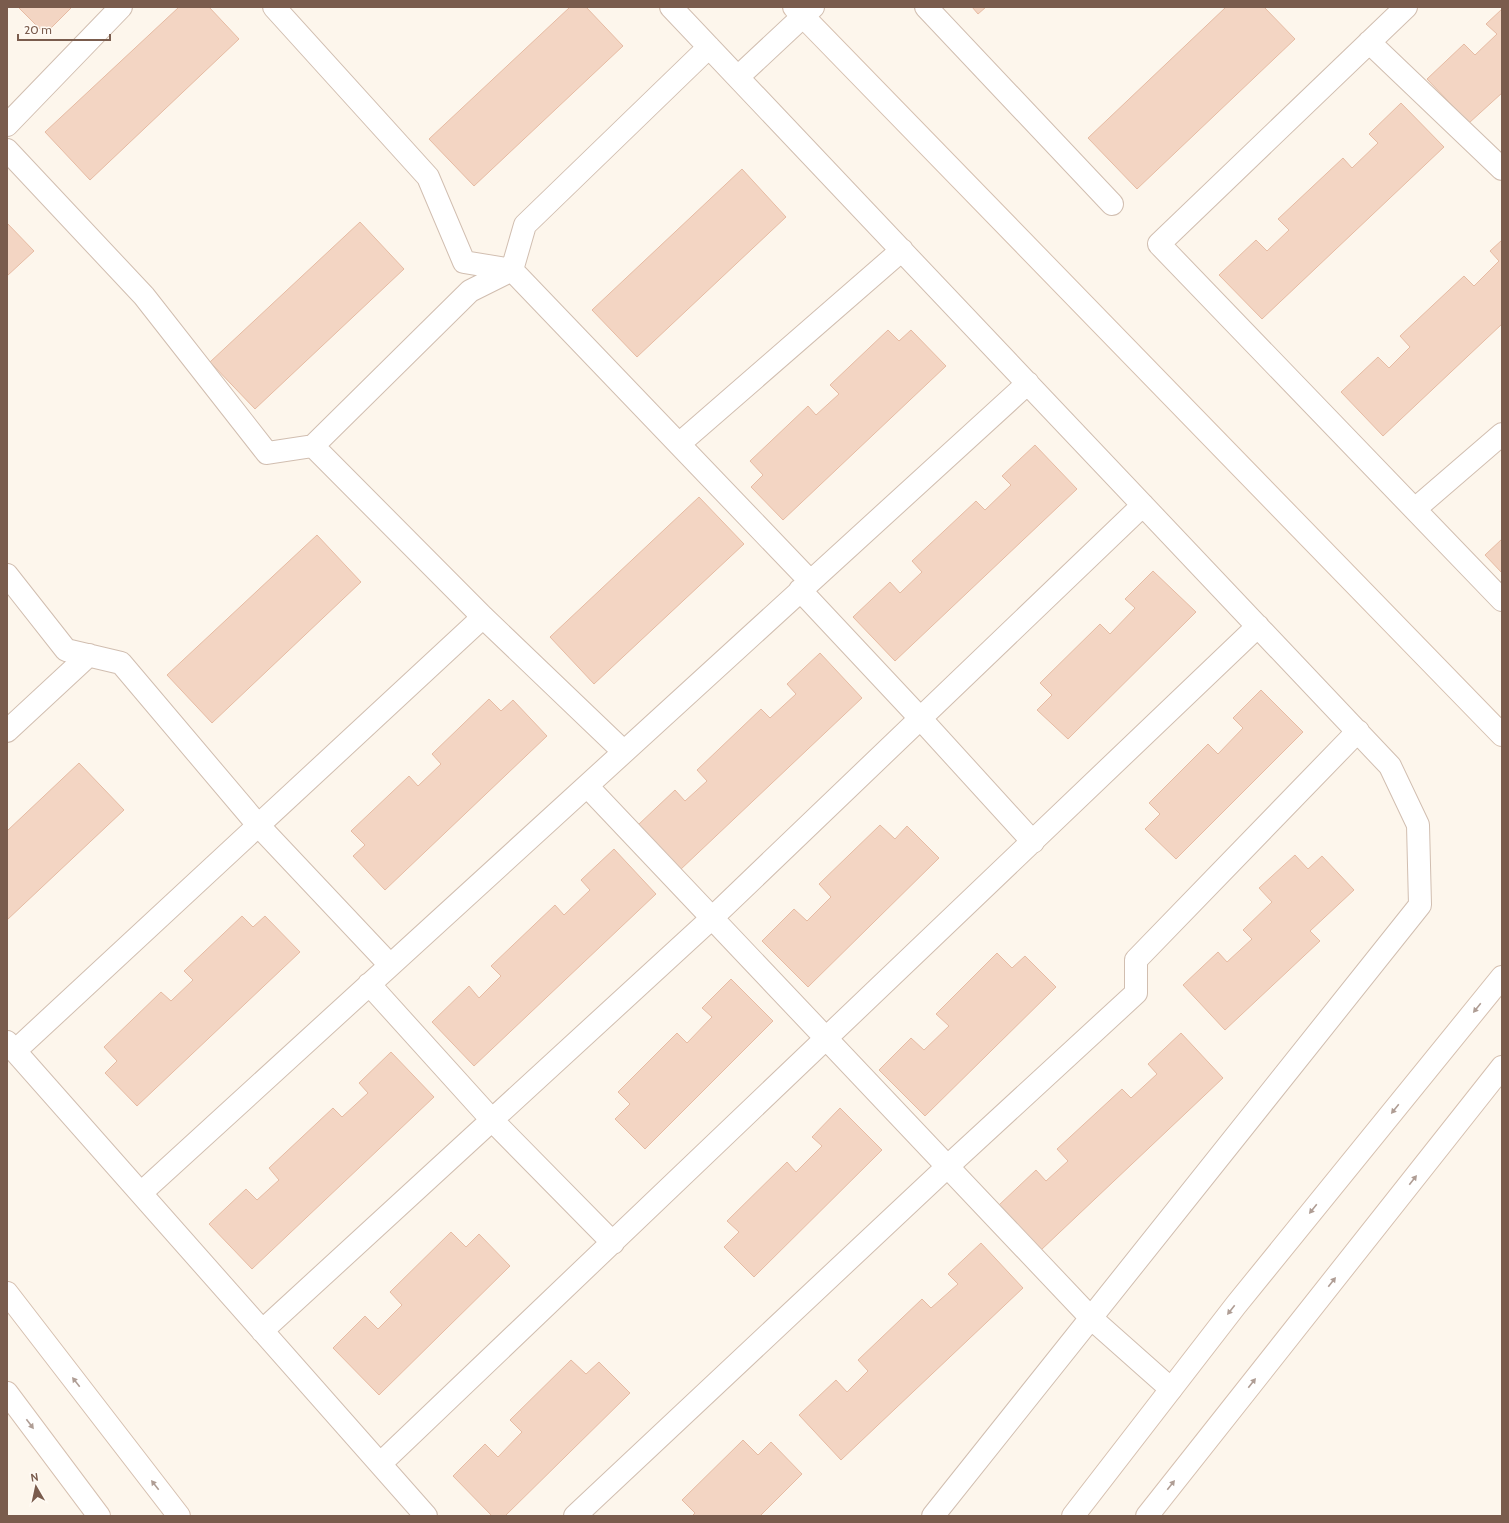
<svg xmlns="http://www.w3.org/2000/svg" width="1509" height="1523" font-family="Cabin,sans-serif">
<style>
.building{fill:#f3d5c3;stroke:#e6bba3}
.lines{fill:none;stroke-linecap:round;stroke-linejoin:round}
.street-casing{stroke:#d1beb0;stroke-width:24}
.secondary-casing{stroke:#d6c0b0;stroke-width:24}
.street{stroke:#fff;stroke-width:22}
.secondary{stroke:#fff;stroke-width:22}
.oneway{fill:#af9d94}
</style>
<rect width="100%" height="100%" fill="#fdf6ec"/>
<path class="building" d="M 18,7 L 72,7 L 45,34 Z
M 179,7 L 209,7 L 239,39 L 90,180 L 45,132 Z
M 570,7 L 586,7 L 623,46 L 474,186 L 429,139 Z
M 972,7 L 986,7 L 978,14 Z
M 1226,7 L 1264,7 L 1295,39 L 1137,189 L 1088,138 Z
M 1502,9 L 1502,93 L 1469,123 L 1427,79 L 1464,44 L 1475,55 L 1497,34 L 1486,24 Z
M 1401,103 L 1444,147 L 1262,319 L 1219,275 L 1256,240 L 1267,251 L 1289,230 L 1278,219 L 1343,158 L 1352,168 L 1378,143 L 1369,134 Z
M 742,169 L 786,217 L 637,357 L 592,310 Z
M 360,222 L 404,269 L 255,409 L 210,362 Z
M 7,223 L 34,251 L 7,276 Z
M 1502,240 L 1502,324 L 1383,436 L 1341,392 L 1378,357 L 1389,368 L 1410,347 L 1400,336 L 1464,276 L 1474,286 L 1499,261 L 1490,251 Z
M 888,330 L 899,341 L 911,330 L 946,366 L 783,520 L 751,487 L 763,475 L 750,461 L 808,406 L 816,415 L 839,394 L 830,385 Z
M 1035,445 L 1077,489 L 895,661 L 853,617 L 890,582 L 900,593 L 922,572 L 912,561 L 976,501 L 985,510 L 1011,485 L 1002,476 Z
M 699,497 L 744,544 L 594,684 L 550,637 Z
M 317,535 L 361,582 L 212,723 L 167,675 Z
M 1502,539 L 1502,573 L 1485,555 Z
M 1153,571 L 1196,612 L 1068,739 L 1037,710 L 1052,695 L 1040,683 L 1100,624 L 1110,634 L 1135,608 L 1125,599 Z
M 820,653 L 862,698 L 680,870 L 638,825 L 675,790 L 685,801 L 707,781 L 697,770 L 761,709 L 770,718 L 796,694 L 787,684 Z
M 1261,690 L 1303,732 L 1176,859 L 1145,829 L 1160,814 L 1149,803 L 1208,744 L 1218,754 L 1243,728 L 1233,718 Z
M 489,699 L 501,711 L 513,700 L 547,736 L 385,890 L 353,856 L 365,845 L 351,831 L 409,776 L 418,786 L 441,764 L 432,754 Z
M 79,763 L 124,810 L 7,920 L 7,831 Z
M 880,825 L 895,839 L 907,826 L 939,858 L 808,987 L 762,941 L 794,909 L 807,921 L 831,897 L 819,884 Z
M 614,849 L 656,894 L 474,1066 L 432,1022 L 469,986 L 479,998 L 501,976 L 491,966 L 555,905 L 564,915 L 590,890 L 581,880 Z
M 1295,855 L 1308,869 L 1322,856 L 1354,890 L 1310,931 L 1320,941 L 1225,1030 L 1183,985 L 1218,952 L 1227,962 L 1252,939 L 1243,930 L 1272,902 L 1259,888 Z
M 242,916 L 253,927 L 265,916 L 300,952 L 137,1106 L 105,1073 L 117,1061 L 104,1047 L 161,992 L 171,1001 L 193,980 L 184,971 Z
M 997,953 L 1012,968 L 1025,956 L 1056,987 L 925,1116 L 879,1070 L 911,1038 L 924,1050 L 949,1026 L 936,1014 Z
M 731,979 L 773,1021 L 645,1149 L 615,1119 L 630,1104 L 618,1092 L 677,1033 L 687,1043 L 712,1017 L 702,1008 Z
M 1181,1033 L 1223,1078 L 1041,1250 L 999,1205 L 1036,1170 L 1046,1181 L 1068,1161 L 1057,1149 L 1122,1089 L 1131,1098 L 1157,1074 L 1148,1064 Z
M 391,1052 L 434,1097 L 252,1269 L 209,1224 L 246,1189 L 257,1200 L 279,1180 L 269,1168 L 333,1108 L 342,1117 L 368,1093 L 359,1083 Z
M 840,1108 L 882,1150 L 754,1277 L 724,1247 L 739,1232 L 727,1221 L 787,1162 L 796,1172 L 822,1146 L 812,1137 Z
M 451,1232 L 466,1247 L 479,1234 L 510,1266 L 379,1395 L 333,1348 L 365,1316 L 378,1329 L 402,1305 L 390,1292 Z
M 981,1243 L 1023,1288 L 841,1460 L 799,1415 L 836,1380 L 847,1392 L 868,1371 L 858,1360 L 922,1299 L 931,1308 L 958,1284 L 948,1274 Z
M 571,1360 L 586,1374 L 599,1362 L 630,1393 L 505,1516 L 492,1516 L 453,1476 L 485,1444 L 498,1457 L 522,1432 L 510,1420 Z
M 743,1440 L 758,1455 L 771,1442 L 802,1474 L 760,1516 L 692,1516 L 695,1513 L 682,1500 Z"/>
<g class="lines">
<g class="street-casing">
<path id="street" d="M 274,7 L 428,177 L 464,262 L 512,270 L 810,581
M 671,7 L 1390,766 L 1418,825 L 1420,905 L 933,1516
M 926,7 L 1112,204
M 1406,7 L 1159,244 L 1502,600
M 1369,42 L 1502,169
M 738,77 L 813,7
M 7,125 L 121,7
M 7,150 L 144,296 L 267,453 L 313,446 L 483,617 L 623,751
M 679,444 L 902,250
M 313,446 L 470,291 L 512,270 L 525,225 L 709,47
M 1415,509 L 1502,434
M 7,575 L 66,650 L 121,663 L 258,825 L 390,965
M 800,590 L 920,718 L 1033,842
M 7,731 L 89,655
M 587,786 L 1091,1318 L 1171,1389
M 369,984 L 492,1120 L 613,1243
M 7,1042 L 426,1516
M 15,1051 L 483,617
M 141,1193 L 1028,383
M 262,1331 L 712,918 L 1143,505
M 380,1464 L 1258,626
M 575,1516 L 947,1167 L 1136,993 L 1136,960 L 1358,731"/>
</g>
<g class="secondary-casing">
<path id="secondary" d="M 794,7 L 1502,735
M 7,1293 L 179,1516
M 7,1393 L 99,1516
M 1073,1516 L 1236,1305 L 1502,977
M 1147,1516 L 1502,1067"/>
</g>
<use href="#street" class="street"/>
<use href="#secondary" class="secondary"/>
</g>
<defs><path id="oneway-solid" d="M-6-.8H1V-3.2L6.5 0L1 3.2V.8H-6Z"/></defs>
<g class="oneway">
<use href="#oneway-solid" transform="translate(1477 1008) rotate(129)"/>
<use href="#oneway-solid" transform="translate(1395 1109) rotate(129)"/>
<use href="#oneway-solid" transform="translate(1413 1180) rotate(-52)"/>
<use href="#oneway-solid" transform="translate(1313 1209) rotate(129)"/>
<use href="#oneway-solid" transform="translate(1332 1282) rotate(-52)"/>
<use href="#oneway-solid" transform="translate(1231 1310) rotate(128)"/>
<use href="#oneway-solid" transform="translate(76 1382) rotate(-128)"/>
<use href="#oneway-solid" transform="translate(1252 1383) rotate(-52)"/>
<use href="#oneway-solid" transform="translate(30 1424) rotate(53)"/>
<use href="#oneway-solid" transform="translate(155 1485) rotate(-128)"/>
<use href="#oneway-solid" transform="translate(1171 1485) rotate(-52)"/>
</g>
<rect width="1509" height="1523" fill="none" stroke="#7a5c4d" stroke-width="16"/>
<g transform="translate(36 1487) rotate(351)" stroke="#fffaf3" stroke-width="3" paint-order="stroke">
<path d="M0-3L7 15L0 10L-7 15Z" fill="#7a5c4d"/>
<text y="-6" font-size="11" font-weight="bold" text-anchor="middle" fill="#7a5c4d">N</text>
</g>
<path d="M18 34v6h92v-6" fill="none" stroke="#7a5c4d" stroke-width="2"/>
<text x="24" y="34" font-size="12" fill="#7a5c4d" stroke="#fffaf3" stroke-width="3" paint-order="stroke">20 m</text>
</svg>
